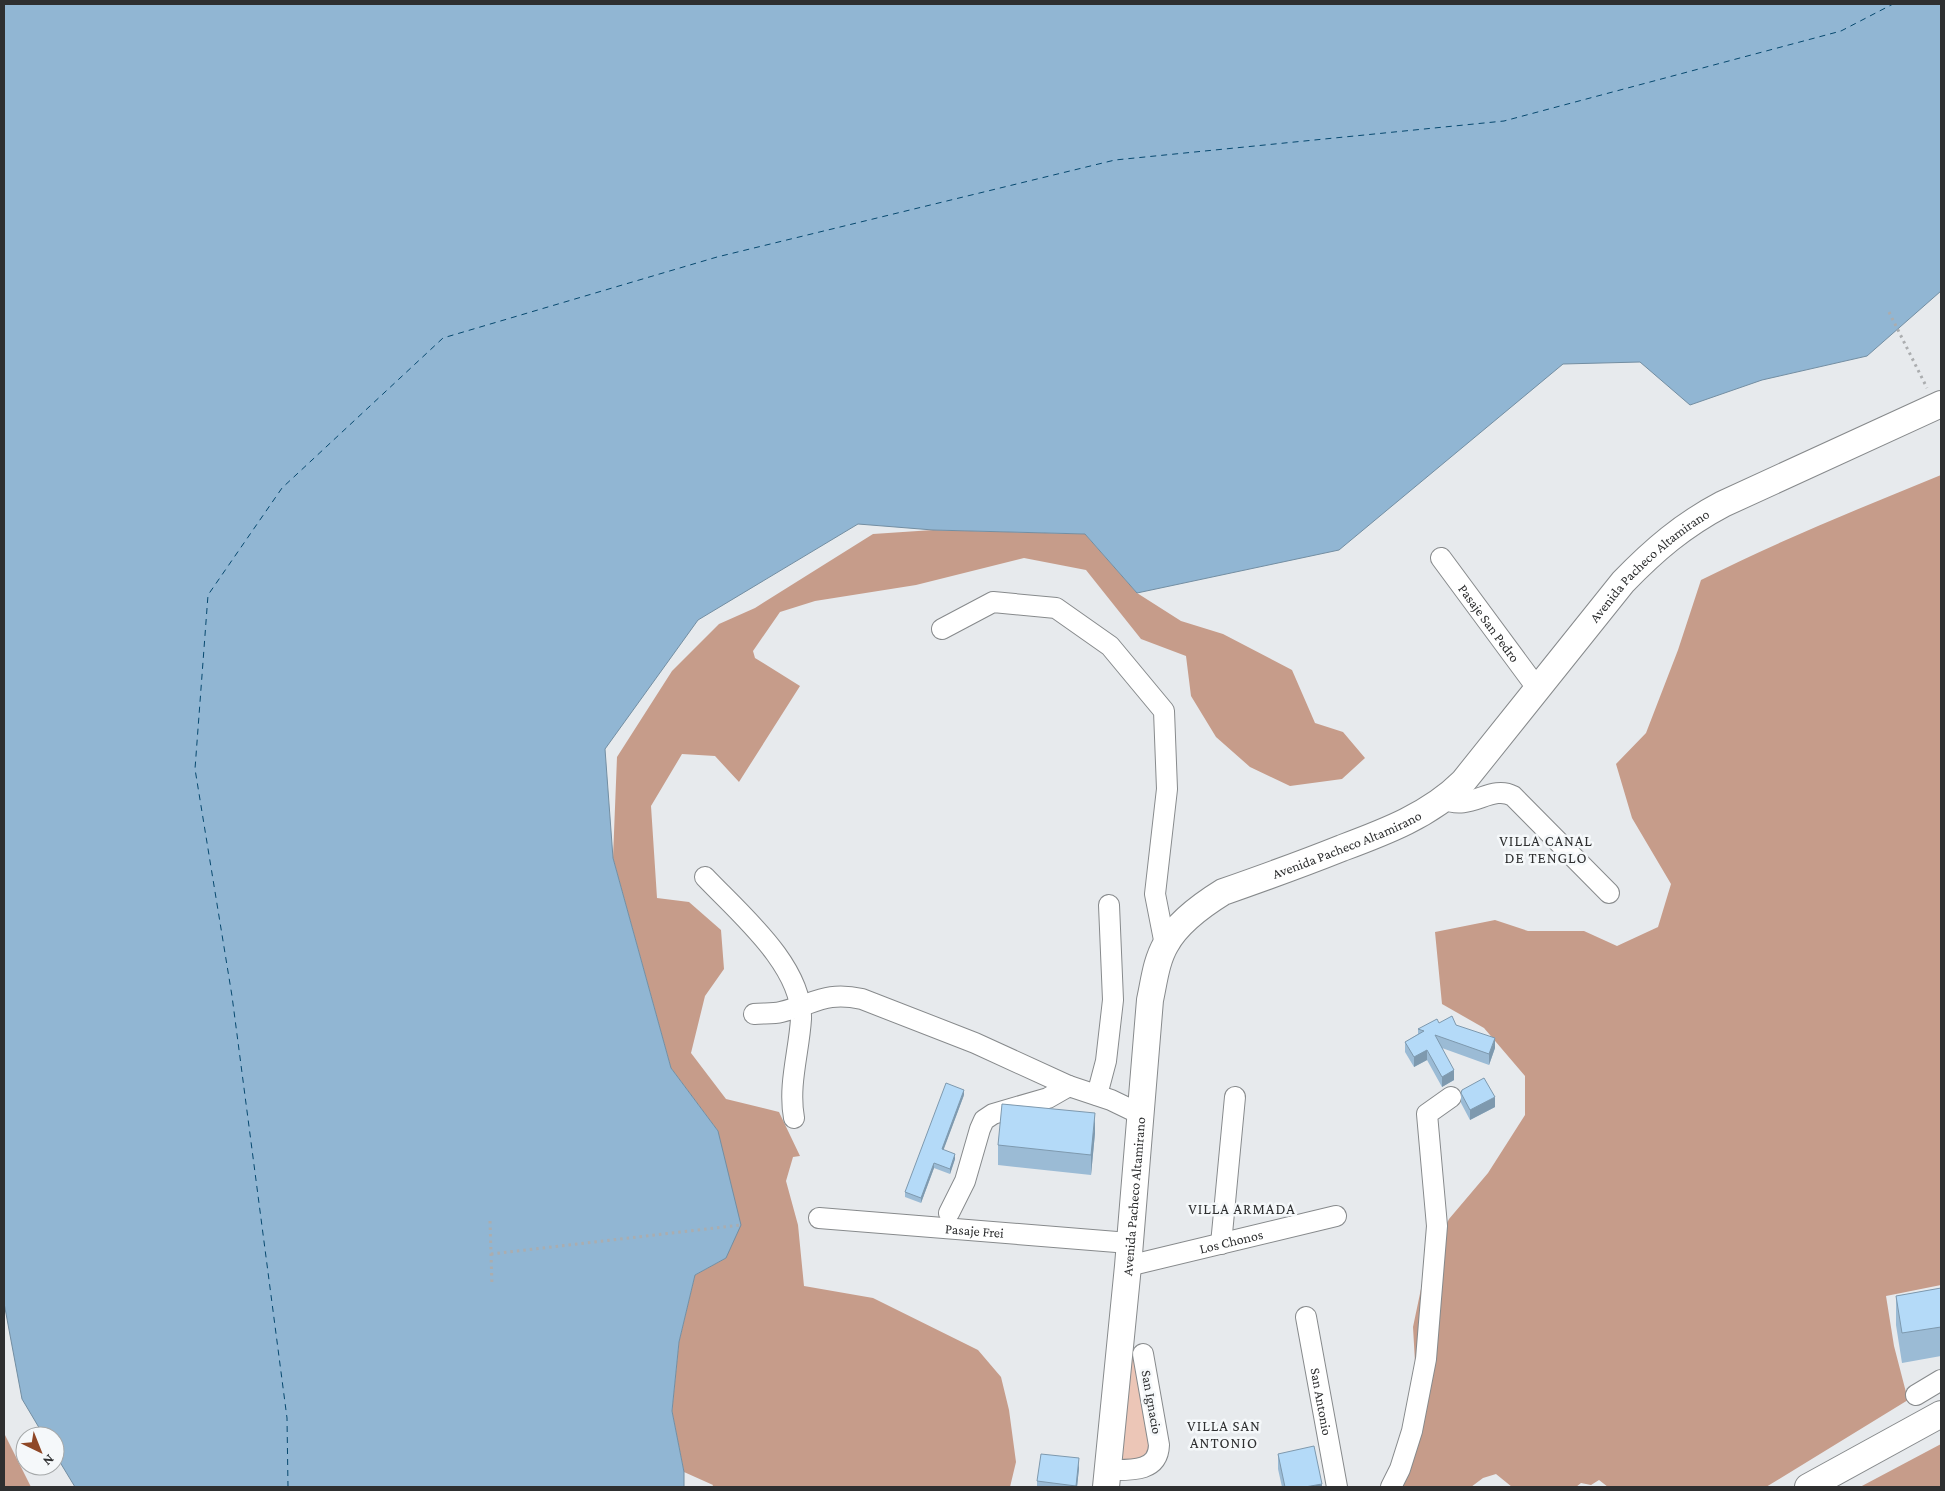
<svg xmlns="http://www.w3.org/2000/svg" width="1945" height="1491" font-family="'Crimson Pro',serif">
<style>
.green{fill:#ecc6b7}
.forest{fill:#c69c8a}
.water{fill:#91b6d3;stroke:#738ea2}
.lines{fill:none;stroke-linecap:round;stroke-linejoin:round}
.ferry{stroke:#07496f;stroke-width:1;stroke-dasharray:6 5;stroke-linecap:butt}
.minor-casing{stroke:#878a8c;stroke-width:22}
.major-casing{stroke:#878a8c;stroke-width:28}
.path{stroke:#abadaf;stroke-width:3;stroke-dasharray:2.5 4;stroke-linecap:butt}
.minor{stroke:#fff;stroke-width:20}
.major{stroke:#fff;stroke-width:26}
.wall{fill:#9bbbd5}
.shaded-wall{fill:#7e99ae}
.building{fill:#b4daf8;stroke:#7e99ae}
.labels{text-anchor:middle;stroke-width:5;stroke-linejoin:round;paint-order:stroke}
.street-label{font-size:14px;fill:#2e2f30;stroke:#f5f8fa}
.neighbourhood-label{font-size:15px;letter-spacing:1px;fill:#2e2f30;stroke:#f5f8fa}
</style>
<rect width="100%" height="100%" fill="#e7eaed"/>
<path class="green" d="M 1128,1354 L 1138,1355 L 1155,1455 L 1122,1463 L 1120,1454 Z"/>
<path class="forest" d="M 1941,475 L 1941,1285 L 1886,1296 L 1894,1346 L 1908,1400 L 1766,1487 L 1608,1487 L 1599,1480 L 1591,1485 L 1581,1483 L 1576,1487 L 1512,1487 L 1496,1474 L 1483,1478 L 1471,1487 L 1400,1487 L 1429,1376 L 1415,1362 L 1413,1327 L 1426,1265 L 1449,1219 L 1488,1173 L 1525,1115 L 1525,1076 L 1484,1028 L 1442,1004 L 1435,932 L 1495,920 L 1528,931 L 1584,931 L 1617,946 L 1658,927 L 1671,884 L 1632,818 L 1616,764 L 1646,733 L 1678,650 L 1701,580 C 1779,541 1860,508 1941,475 Z
M 933,530 L 1085,534 L 1137,593 L 1181,621 L 1223,634 L 1292,670 L 1315,723 L 1343,732 L 1365,758 L 1342,779 L 1290,786 L 1250,767 L 1216,737 L 1191,696 L 1186,656 L 1141,639 L 1086,570 L 1024,558 L 916,585 L 815,601 L 780,612 L 753,651 L 755,658 L 800,686 L 739,782 L 715,756 L 682,754 L 651,806 L 657,898 L 689,902 L 721,930 L 724,969 L 705,996 L 691,1053 L 726,1099 L 779,1112 L 800,1156 L 793,1157 L 786,1181 L 798,1225 L 804,1286 L 873,1298 L 978,1350 L 1001,1377 L 1009,1410 L 1016,1462 L 1010,1487 L 712,1487 L 713,1485 L 684,1472 L 672,1411 L 679,1342 L 695,1275 L 726,1258 L 718,1131 L 671,1068 L 613,858 L 617,757 L 672,671 L 719,624 L 755,608 L 873,534 Z
M 4,1433 L 31,1487 L 32,1487 L 4,1487 Z
M 1941,1444 L 1941,1487 L 1860,1487 Z"/>
<path class="water" d="M 4,4 L 1941,4 L 1941,291 L 1867,356 L 1762,380 L 1690,405 L 1640,362 L 1563,364 L 1339,550 L 1137,593 L 1085,534 L 933,530 L 858,524 L 698,620 L 605,749 L 613,858 L 671,1068 L 718,1131 L 741,1225 L 726,1258 L 695,1275 L 679,1342 L 672,1411 L 684,1472 L 684,1487 L 75,1487 L 55,1454 L 55,1436 L 44,1436 L 22,1399 L 4,1303 Z"/>
<g class="lines">
<path class="ferry" d="M 288,1487 L 287,1418 L 232,996 L 195,769 L 208,595 L 282,488 L 443,338 L 717,257 L 1115,160 L 1504,121 L 1841,31 L 1893,4"/>
<g class="minor-casing">
<g id="minor">
<path id="s1" d="M 1441,558 L 1537,688"/>
<path d="M 942,629 L 993,602 L 1056,608 L 1110,646 L 1164,711 L 1167,789 L 1155,894 L 1165,945"/>
<path d="M 1444,799 C 1470,812 1491,784 1513,796 L 1609,893"/>
<path d="M 705,877 C 739,913 803,966 801,1019 C 799,1052 788,1085 794,1118"/>
<path d="M 754,1014 C 763,1013 773,1014 781,1012 C 815,1004 825,991 862,999 L 975,1043 L 1069,1086"/>
<path d="M 1097,1095 L 1106,1061 L 1113,1000 L 1109,905"/>
<path d="M 949,1213 L 965,1181 L 980,1129 L 984,1120 L 993,1114 L 1048,1098 L 1069,1086 L 1111,1100 L 1140,1114"/>
<path id="s2" d="M 819,1218 L 1129,1243"/>
<path d="M 1221,1244 L 1235,1097"/>
<path id="s3" d="M 1128,1266 L 1336,1216"/>
<path id="s4" d="M 1306,1317 L 1337,1487"/>
<path d="M 1916,1395 L 1941,1380"/>
<path d="M 1107,1470 C 1129,1470 1158,1473 1159,1445 L 1143,1354"/>
<path d="M 1391,1487 L 1400,1469 L 1412,1431 L 1426,1359 L 1437,1226 L 1427,1114 L 1451,1097"/>
</g>
</g>
<g class="major-casing">
<g id="major">
<path id="s5" d="M 1106,1487 L 1128,1266 L 1150,1000 C 1154,982 1156,961 1166,944 C 1178,922 1202,905 1223,892 C 1263,878 1302,864 1342,848 C 1385,832 1430,815 1463,782 L 1623,582 C 1654,550 1683,525 1723,504 L 1941,404"/>
<path d="M 1808,1487 L 1941,1414"/>
</g>
</g>
<path class="path" d="M 1889,312 L 1927,388
M 490,1221 L 492,1286
M 491,1254 L 741,1225"/>
<use href="#minor" class="minor"/>
<use href="#major" class="major"/>
</g>
<path class="wall" d="M 1439,1023 L 1456,1025 L 1495,1048 L 1489,1065 L 1442,1048 L 1454,1080 L 1442,1087 L 1427,1060 L 1414,1067 L 1405,1052 L 1405,1042 L 1418,1034 L 1418,1029 Z
M 1461,1093 L 1495,1107 L 1470,1120 L 1461,1103 Z
M 964,1095 L 943,1150 L 955,1159 L 950,1174 L 934,1168 L 921,1203 L 905,1197 L 905,1192 Z
M 1095,1133 L 1091,1175 L 998,1165 L 998,1145 Z
M 1941,1288 L 1941,1356 L 1902,1363 L 1896,1325 L 1896,1296 Z
M 1278,1454 L 1322,1487 L 1282,1487 L 1278,1469 Z
M 1079,1468 L 1077,1487 L 1037,1487 L 1037,1481 Z"/>
<path class="shaded-wall" d="M 1495,1038 L 1495,1048 L 1489,1065 L 1489,1054 Z
M 1427,1050 L 1427,1060 L 1414,1067 L 1414,1057 Z
M 1454,1070 L 1454,1080 L 1442,1087 L 1442,1077 Z
M 964,1090 L 964,1095 L 942,1154 L 942,1149 Z
M 1495,1097 L 1495,1107 L 1470,1120 L 1470,1110 Z
M 1095,1113 L 1095,1133 L 1091,1175 L 1091,1155 Z
M 955,1154 L 955,1159 L 950,1174 L 950,1169 Z
M 934,1163 L 934,1168 L 921,1203 L 921,1198 Z
M 1079,1458 L 1079,1468 L 1077,1487 L 1076,1487 Z
M 1322,1484 L 1322,1487 L 1305,1487 Z"/>
<path class="building" d="M 1452,1016 L 1456,1025 L 1495,1038 L 1489,1054 L 1435,1035 L 1454,1070 L 1442,1077 L 1427,1050 L 1414,1057 L 1405,1042 L 1424,1031 L 1418,1029 L 1437,1019 L 1439,1023 Z
M 1484,1078 L 1495,1097 L 1470,1110 L 1461,1093 L 1462,1090 Z
M 946,1083 L 964,1090 L 942,1149 L 955,1154 L 950,1169 L 934,1163 L 921,1198 L 905,1192 Z
M 1002,1104 L 1095,1113 L 1091,1155 L 998,1145 Z
M 1941,1288 L 1941,1327 L 1902,1333 L 1896,1296 Z
M 1314,1446 L 1322,1484 L 1305,1487 L 1285,1487 L 1278,1454 Z
M 1041,1454 L 1079,1458 L 1076,1486 L 1037,1481 Z"/>
<g class="labels">
<g class="street-label">
<text dy="5" stroke="none"><textPath href="#s5" startOffset="1178">Avenida Pacheco Altamirano</textPath></text>
<text dy="5" stroke="none"><textPath href="#s1" startOffset="81">Pasaje San Pedro</textPath></text>
<text dy="5" stroke="none"><textPath href="#s5" startOffset="758">Avenida Pacheco Altamirano</textPath></text>
<text dy="5" stroke="none"><textPath href="#s5" startOffset="292">Avenida Pacheco Altamirano</textPath></text>
<text dy="5" stroke="none"><textPath href="#s2" startOffset="156">Pasaje Frei</textPath></text>
<text dy="5" stroke="none"><textPath href="#s3" startOffset="106">Los Chonos</textPath></text>
<text transform="translate(1152 1402) rotate(80)" y="5">San Ignacio</text>
<text dy="5" stroke="none"><textPath href="#s4" startOffset="86">San Antonio</textPath></text>
</g>
<g class="neighbourhood-label">
<text x="1546" y="846">VILLA CANAL<tspan x="1546" dy="17">DE TENGLO</tspan></text>
<text x="1242" y="1214">VILLA ARMADA</text>
<text x="1224" y="1431">VILLA SAN<tspan x="1224" dy="17">ANTONIO</tspan></text>
</g>
</g>
<rect width="1945" height="1491" fill="none" stroke="#2e2f30" stroke-width="10"/>
<g transform="translate(40 1451) rotate(137)"><circle r="24" fill="#f5f8fa" stroke="#a5a8a9"/>
<path d="M0-4L9 19L0 12L-9 19Z" fill="#8f4726"/>
<text y="-8" font-size="14" font-weight="bold" text-anchor="middle" fill="#2e2f30">N</text>
</g>
</svg>
